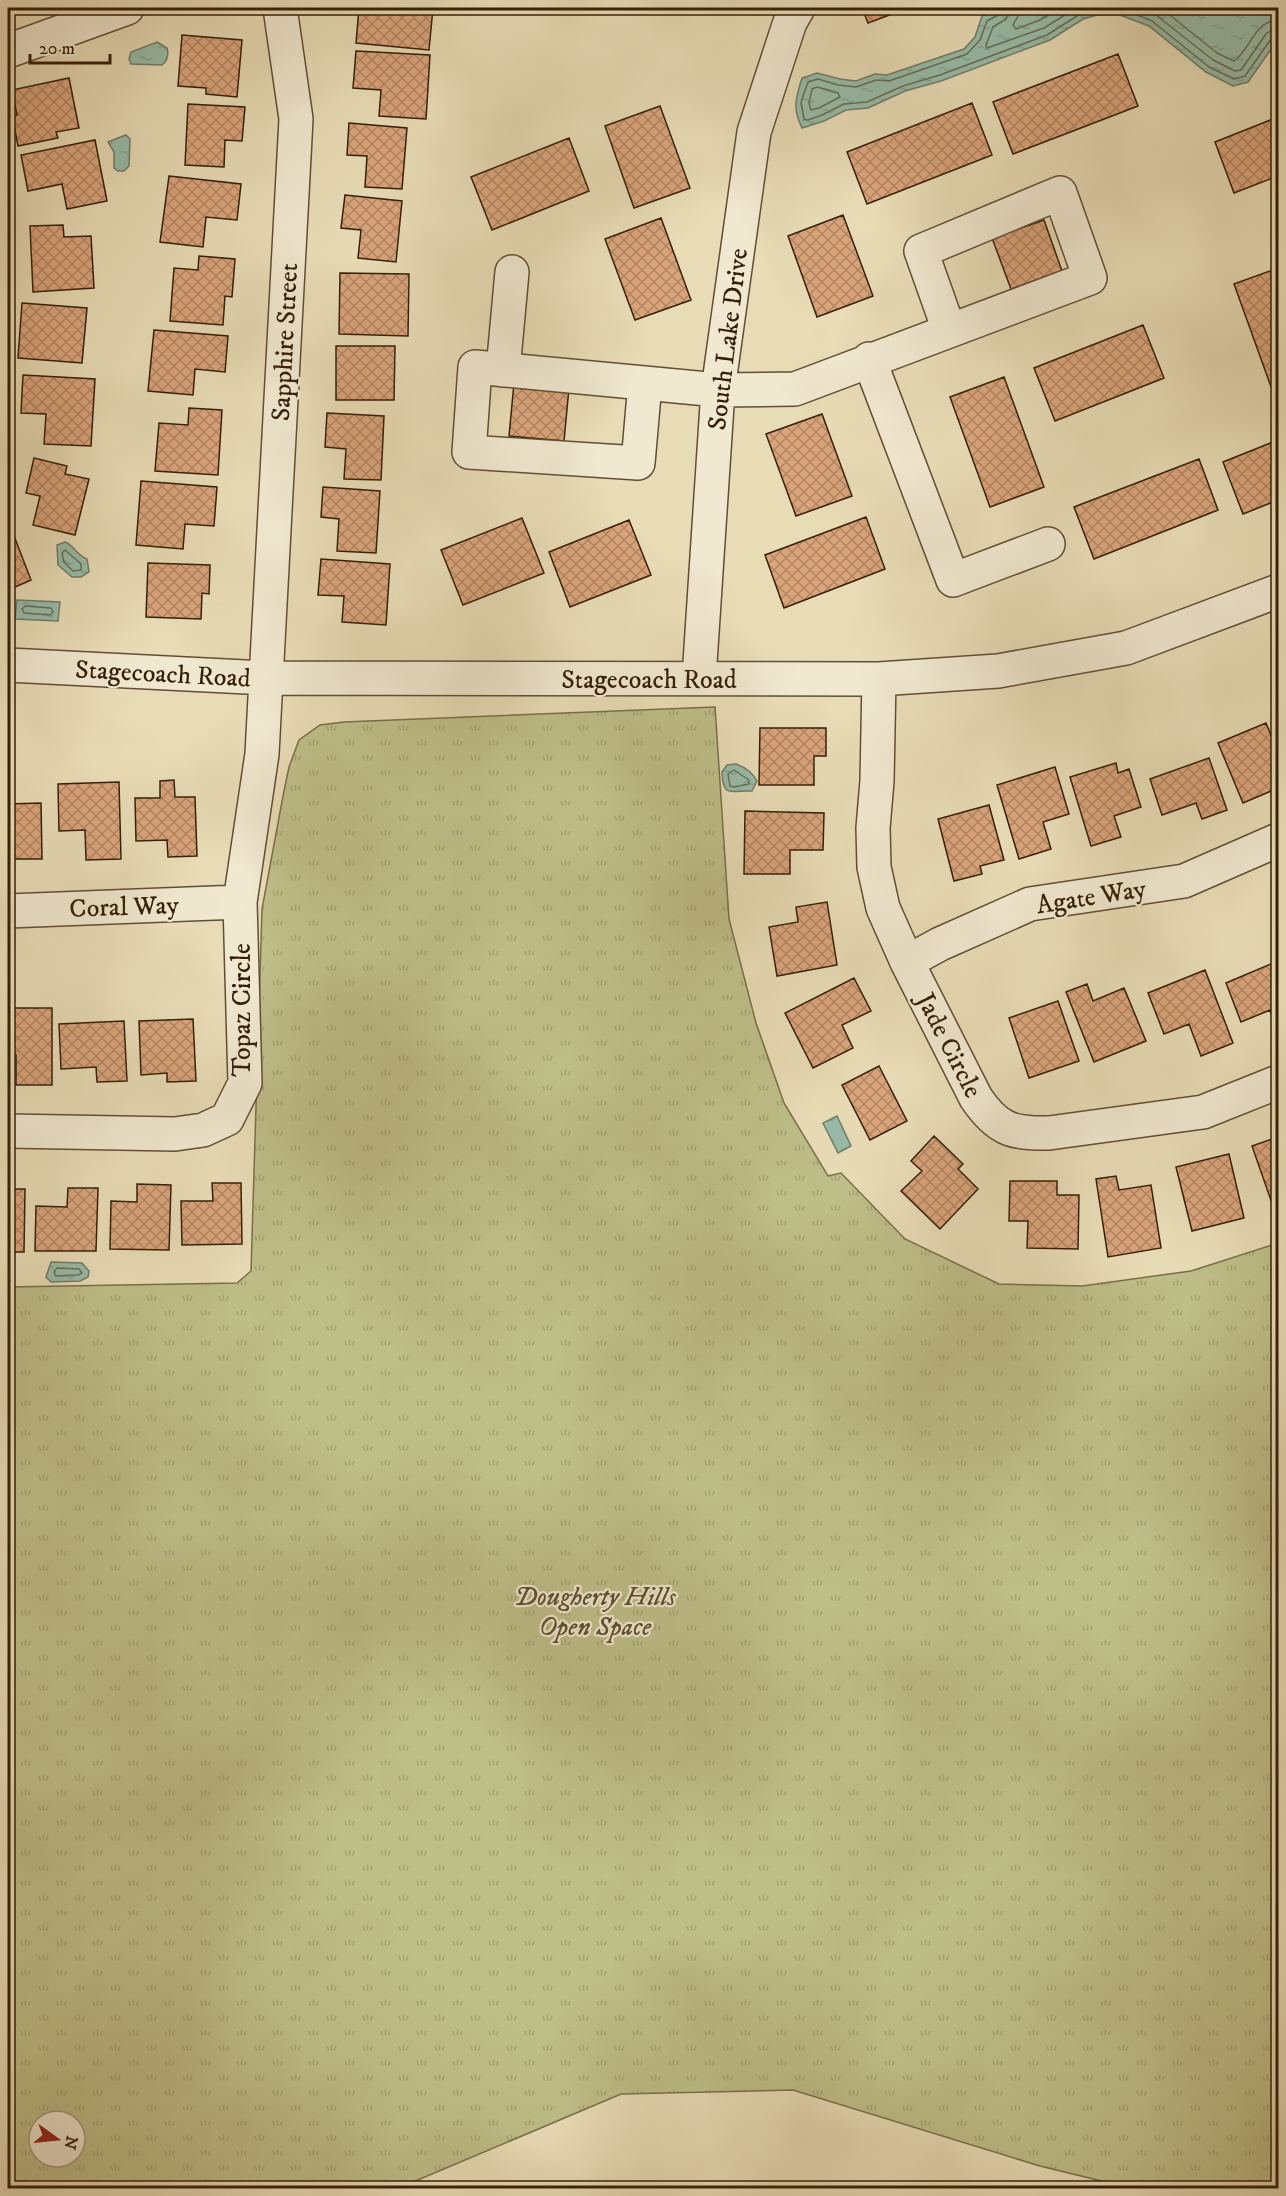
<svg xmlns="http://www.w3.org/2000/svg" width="1286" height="2196" font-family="'IM FELL DW Pica',serif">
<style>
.park{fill:url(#park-tufts);stroke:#7a6e48;stroke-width:1.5;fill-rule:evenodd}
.water{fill:url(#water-ripples);stroke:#707d68;stroke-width:1.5}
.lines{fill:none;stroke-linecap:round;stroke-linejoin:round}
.shore{stroke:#666e58;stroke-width:1.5}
.building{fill:url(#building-cross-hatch);stroke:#351f07;stroke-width:1.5}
.minor-casing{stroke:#624e33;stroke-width:36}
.minor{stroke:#f0e8d0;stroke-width:33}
.labels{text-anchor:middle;stroke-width:4.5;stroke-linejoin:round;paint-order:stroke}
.street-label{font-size:26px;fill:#351f07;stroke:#f0e8d0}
.park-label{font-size:26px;font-style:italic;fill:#5e4f2e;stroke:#f0e8d0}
</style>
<defs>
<pattern id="park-tufts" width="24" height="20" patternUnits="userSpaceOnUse" patternTransform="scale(1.5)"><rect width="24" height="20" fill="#bebe88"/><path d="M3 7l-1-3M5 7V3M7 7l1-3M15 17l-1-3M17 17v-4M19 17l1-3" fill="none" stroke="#a4a374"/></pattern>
<pattern id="water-ripples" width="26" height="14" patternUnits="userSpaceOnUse" patternTransform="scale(1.5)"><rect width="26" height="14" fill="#98bca9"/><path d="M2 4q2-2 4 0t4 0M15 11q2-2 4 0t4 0" fill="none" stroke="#84a190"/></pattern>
<pattern id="building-cross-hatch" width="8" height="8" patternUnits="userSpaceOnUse" patternTransform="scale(1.5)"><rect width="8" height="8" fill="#daa47b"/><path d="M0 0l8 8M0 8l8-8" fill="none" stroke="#b28563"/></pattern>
</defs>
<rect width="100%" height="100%" fill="#e8dcb6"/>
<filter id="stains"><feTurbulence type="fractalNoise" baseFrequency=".00333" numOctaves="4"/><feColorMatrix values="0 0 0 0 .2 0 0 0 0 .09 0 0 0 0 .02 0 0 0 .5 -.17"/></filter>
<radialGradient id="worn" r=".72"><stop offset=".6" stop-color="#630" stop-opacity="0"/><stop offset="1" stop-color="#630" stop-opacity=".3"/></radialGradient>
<path class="park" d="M 715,707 L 729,919 L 756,1023 L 784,1103 L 828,1176 L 841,1173 L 905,1239 L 999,1284 L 1082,1286 L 1191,1271 L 1278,1243 L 1278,2188 L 1130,2188 L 1040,2166 L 793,2090 L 621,2094 L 399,2188 L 8,2188 L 8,1287 L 237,1283 L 251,1271 L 262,909 L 283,796 L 289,767 L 299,740 L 320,725 L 344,722 ZM 39,2121 L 75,2121 L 75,2157 L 39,2157 Z"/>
<path class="water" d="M 1002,8 L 1278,8 L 1278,39 L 1248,82 L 1233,86 L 1206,72 L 1149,26 L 1120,15 L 1097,15 L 1083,19 L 1050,40 L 941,81 L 905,91 L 868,108 L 846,110 L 824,121 L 802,128 C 792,108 796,98 802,78 L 817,73 L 840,79 L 856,81 L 875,74 L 887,75 L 964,49 L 975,37 L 982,16 Z
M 157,42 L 167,48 C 169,55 168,60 162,65 L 131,64 L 129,59 L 131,52 Z
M 126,135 L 130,139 L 129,166 L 124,171 L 118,171 L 114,168 L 114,152 L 108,142 Z
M 65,542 C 74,545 76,555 87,559 L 89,572 L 81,577 L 72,577 L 58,565 L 57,545 Z
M 17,600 L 60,602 L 58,621 L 15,619 Z
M 736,764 C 744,767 753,773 757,781 L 752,791 C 731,790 723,799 722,772 L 727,765 Z
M 837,1116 L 851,1146 L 838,1153 L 823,1123 Z
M 51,1262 L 82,1263 L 89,1271 L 88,1277 L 80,1281 L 51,1282 L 46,1277 Z"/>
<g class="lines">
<path class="shore" d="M 1002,8 L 1000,14 L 987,21 L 980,40 L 967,54 L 889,81 L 876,80 L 856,87 L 838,85 L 818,79 L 808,82 L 801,102 L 804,119 L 808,120 L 822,115 L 844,104 L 867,102 L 903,86 L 940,75 L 1047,35 L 1080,14 L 1097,9 L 1122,9 L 1152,21 L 1209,67 L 1234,79 L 1245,76 L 1271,39 L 1278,37
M 1010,8 L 1006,19 L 993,27 L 986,45 L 987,48 L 1044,28 L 1076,8
M 1019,8 L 1018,16 L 1013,25 L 1016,29 L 1040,20 L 1059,8
M 1138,8 L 1156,15 L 1213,60 L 1235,71 L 1241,70 L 1266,34 L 1272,30 L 1278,29
M 1161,8 L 1217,53 L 1234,61 C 1251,49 1254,21 1278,20
M 817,87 L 838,93 L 840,97 L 819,108 L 811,110 L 809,103 L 812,89 Z
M 65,550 L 81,564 L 81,570 L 73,571 L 64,562 L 62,553 Z
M 25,606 L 51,608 L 53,612 L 50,615 L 24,613 L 22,609 Z
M 734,770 L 749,780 L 749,784 L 734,787 L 730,786 L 728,774 Z
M 57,1268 L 79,1269 L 82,1273 L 78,1275 L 56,1276 L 54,1272 Z"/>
</g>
<path class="building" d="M 359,8 L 433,8 L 429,50 L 356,43 Z
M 862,8 L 908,8 L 868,23 Z
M 182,35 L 242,40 L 237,97 L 206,94 L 206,88 L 178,86 Z
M 356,51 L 430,55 L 426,119 L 379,116 L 381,90 L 353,88 Z
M 1118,54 L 1138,106 L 1013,154 L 993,102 Z
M 69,78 L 79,128 L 56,132 L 58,138 L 18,146 L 12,116 L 17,115 L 12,90 Z
M 972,103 L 992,155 L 867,204 L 847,152 Z
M 188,104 L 245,107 L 242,141 L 225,140 L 224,167 L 185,165 Z
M 660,106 L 690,188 L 634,208 L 605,126 Z
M 1278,117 L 1278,176 L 1234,193 L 1215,142 Z
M 349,123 L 407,128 L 402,189 L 365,187 L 367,156 L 347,155 Z
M 569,138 L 589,191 L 492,230 L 471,177 Z
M 95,140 L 107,201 L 67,209 L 62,184 L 28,191 L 21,155 Z
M 169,176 L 241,184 L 237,220 L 206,217 L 203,247 L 160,242 Z
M 345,195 L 402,201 L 396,262 L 358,258 L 361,230 L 341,228 Z
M 843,215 L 873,296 L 817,317 L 788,236 Z
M 661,218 L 691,300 L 635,320 L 605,239 Z
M 1044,220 L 1062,271 L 1011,289 L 992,238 Z
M 63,225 L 64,237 L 91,236 L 94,288 L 33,292 L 30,226 Z
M 199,256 L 235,259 L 232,297 L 225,296 L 223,325 L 170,321 L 174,268 L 198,270 Z
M 1278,268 L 1278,393 L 1274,395 L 1234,284 Z
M 340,273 L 409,274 L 408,336 L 339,334 Z
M 22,303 L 87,308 L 82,363 L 18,358 Z
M 1143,325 L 1164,378 L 1055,421 L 1034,368 Z
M 154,330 L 228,336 L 225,372 L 195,369 L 193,395 L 148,391 Z
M 336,346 L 395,346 L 394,400 L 336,400 Z
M 23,375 L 95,379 L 91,446 L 44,444 L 46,414 L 21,413 Z
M 1004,377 L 1044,487 L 990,507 L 950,397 Z
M 514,383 L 569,388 L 564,441 L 509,436 Z
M 189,408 L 222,410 L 218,475 L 155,471 L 159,423 L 188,425 Z
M 327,413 L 384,416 L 381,480 L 344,479 L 346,449 L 325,447 Z
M 822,414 L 852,496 L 796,516 L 766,434 Z
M 1278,440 L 1278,500 L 1243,514 L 1223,462 Z
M 34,458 L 67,466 L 65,474 L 89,479 L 75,535 L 33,525 L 40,496 L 26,493 Z
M 1199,459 L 1218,510 L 1094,559 L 1074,507 Z
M 141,481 L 217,487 L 214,526 L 185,524 L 183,549 L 136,545 Z
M 323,487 L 380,491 L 376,553 L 337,551 L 339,519 L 321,517 Z
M 866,517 L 885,569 L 784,608 L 765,555 Z
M 522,518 L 544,573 L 463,605 L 441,550 Z
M 8,520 L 31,580 L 8,590 Z
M 629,520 L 651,575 L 570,607 L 549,552 Z
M 321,559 L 390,564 L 386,625 L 342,622 L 344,596 L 318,595 Z
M 148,563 L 210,565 L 209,594 L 202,593 L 201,619 L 146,617 Z
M 1266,723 L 1278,752 L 1278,788 L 1243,803 L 1218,743 Z
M 760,728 L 826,728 L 826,756 L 814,756 L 814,785 L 759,785 Z
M 1209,758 L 1227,810 L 1202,819 L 1196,803 L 1162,815 L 1150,779 Z
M 1116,763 L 1118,773 L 1129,769 L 1141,807 L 1114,816 L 1121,837 L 1091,846 L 1070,777 Z
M 1055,767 L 1069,814 L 1043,822 L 1051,849 L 1019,859 L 997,785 Z
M 174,780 L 175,797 L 195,797 L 197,856 L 168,857 L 167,840 L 136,841 L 135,798 L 160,798 L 160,781 Z
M 119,782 L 121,859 L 86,860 L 85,830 L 59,831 L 58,784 Z
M 41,803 L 42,859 L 12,859 L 12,846 L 8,846 L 8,804 Z
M 989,805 L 1004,860 L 980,866 L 982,874 L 954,881 L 938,819 Z
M 745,811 L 824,813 L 823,850 L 790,850 L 790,874 L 744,874 Z
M 827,902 L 837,965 L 777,976 L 769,927 L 798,922 L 796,907 Z
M 1278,961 L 1278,1025 L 1276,1026 L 1270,1010 L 1241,1022 L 1226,983 Z
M 1205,970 L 1233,1043 L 1201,1056 L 1189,1024 L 1164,1034 L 1148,993 Z
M 854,978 L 871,1011 L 842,1025 L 853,1048 L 813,1068 L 785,1013 Z
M 1087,984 L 1093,1001 L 1124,988 L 1146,1041 L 1094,1062 L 1066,992 Z
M 1058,1001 L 1079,1061 L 1029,1078 L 1009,1018 Z
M 8,1008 L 52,1008 L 52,1085 L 16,1085 L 16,1055 L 8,1056 Z
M 193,1019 L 196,1081 L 167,1082 L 167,1073 L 141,1075 L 139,1021 Z
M 124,1021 L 127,1081 L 97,1082 L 96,1067 L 61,1069 L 59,1024 Z
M 879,1066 L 907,1121 L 870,1140 L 842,1085 Z
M 934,1136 L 963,1164 L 958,1169 L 978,1189 L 940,1229 L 901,1191 L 922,1171 L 911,1161 Z
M 1278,1137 L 1278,1207 L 1274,1209 L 1252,1146 Z
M 1229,1154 L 1244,1218 L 1192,1231 L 1176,1167 Z
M 1116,1176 L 1119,1190 L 1151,1185 L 1161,1248 L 1108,1257 L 1096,1179 Z
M 1010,1181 L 1057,1181 L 1057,1195 L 1079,1195 L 1078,1249 L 1027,1248 L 1028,1221 L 1009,1221 Z
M 212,1183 L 241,1183 L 242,1244 L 182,1245 L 181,1201 L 213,1201 Z
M 137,1184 L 171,1185 L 169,1250 L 110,1249 L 111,1201 L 137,1202 Z
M 68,1188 L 98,1188 L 96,1251 L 35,1251 L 36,1206 L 67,1207 Z
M 8,1189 L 25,1189 L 24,1252 L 8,1252 Z"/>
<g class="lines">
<g class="minor-casing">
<path id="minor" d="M 8,51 L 127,8
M 869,359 L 953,580 L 1048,544
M 503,370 L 512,272
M 645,383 L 638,463 L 469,452 L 475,367 L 718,390 L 795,389 L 1090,278 L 1060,193 L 921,251 L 949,330
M 8,665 L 266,678 L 879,679 L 998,671 L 1126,648 L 1278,591
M 699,678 L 718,390 L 754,132 L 790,22 L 798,8
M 879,679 L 877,781 L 873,828 L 874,867 L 883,908 L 907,962 L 976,1098 C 997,1129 1012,1134 1049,1133 L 1203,1112 L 1278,1082
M 8,911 L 240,902
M 907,962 L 940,944 L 1030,904 L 1184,881 L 1278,840
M 8,1131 L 175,1134 L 203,1130 L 227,1119 L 245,1083 L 240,902 L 262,754 L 296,119 L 280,8"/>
</g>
<use href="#minor" class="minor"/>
</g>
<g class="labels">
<g class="street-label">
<text transform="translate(727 339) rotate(-83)" y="9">South Lake Drive</text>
<text transform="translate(284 342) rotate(-87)" y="9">Sapphire Street</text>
<text transform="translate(163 673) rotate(3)" y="9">Stagecoach Road</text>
<text x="649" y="688">Stagecoach Road</text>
<text transform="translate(1091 896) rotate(-9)" y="9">Agate Way</text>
<text transform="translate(124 906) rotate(-2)" y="9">Coral Way</text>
<text transform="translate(241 1010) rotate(-90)" y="9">Topaz Circle</text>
<text transform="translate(950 1045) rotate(63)" y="9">Jade Circle</text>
</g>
<g class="park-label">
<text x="595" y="1605">Dougherty Hills<tspan x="595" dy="30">Open Space</tspan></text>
</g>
</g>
<rect width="1286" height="2196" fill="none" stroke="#e8dcb6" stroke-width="30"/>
<rect x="9" y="9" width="1268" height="2178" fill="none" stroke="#351f07" stroke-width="3"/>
<rect x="15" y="15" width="1256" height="2166" fill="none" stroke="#351f07" stroke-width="1.5"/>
<g transform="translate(57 2139) rotate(105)"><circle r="28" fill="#f0e8d0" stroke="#a59880" stroke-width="1.5"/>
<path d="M0-4.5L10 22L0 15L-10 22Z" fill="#8f2418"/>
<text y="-9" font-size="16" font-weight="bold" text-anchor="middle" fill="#351f07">N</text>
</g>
<path d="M30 54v9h80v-9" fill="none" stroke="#351f07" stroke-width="3"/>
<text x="39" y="54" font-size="18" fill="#351f07" stroke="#f0e8d0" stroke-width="4.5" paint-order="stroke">20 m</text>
<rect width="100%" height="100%" filter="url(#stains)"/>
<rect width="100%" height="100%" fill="url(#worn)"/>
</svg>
